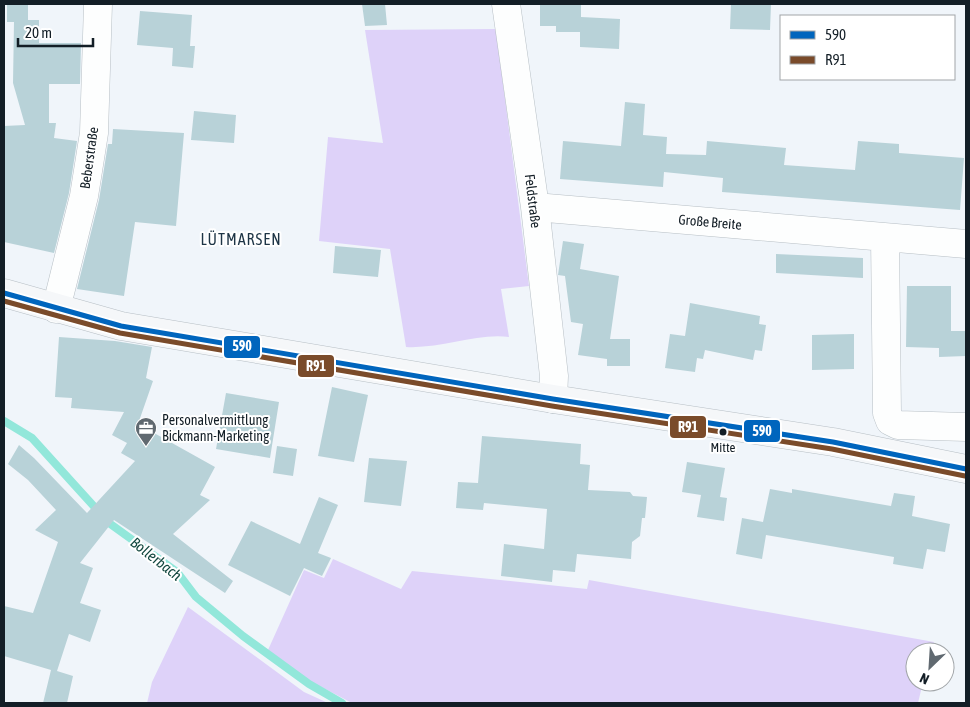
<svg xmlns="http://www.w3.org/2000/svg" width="970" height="707" font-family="'Asap Condensed',sans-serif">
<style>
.green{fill:#ded2f9}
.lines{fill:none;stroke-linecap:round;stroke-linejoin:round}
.stream{stroke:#92e7da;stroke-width:8}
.building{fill:#b8d2d8}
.street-casing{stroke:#b7bfc5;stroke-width:29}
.secondary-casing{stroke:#b7bfc5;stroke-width:29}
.street{stroke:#fdfefe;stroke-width:28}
.secondary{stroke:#f5f7f9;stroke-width:28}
.bus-1-casing{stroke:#fff;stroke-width:9}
.bus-2-casing{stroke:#fff;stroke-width:9}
.bus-1{stroke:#0065bd;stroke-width:5}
.bus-2{stroke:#7a4b2a;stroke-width:5}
.bus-dot{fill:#131e26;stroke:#fff;stroke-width:2}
.labels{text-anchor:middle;stroke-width:4;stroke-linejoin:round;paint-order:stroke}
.bus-label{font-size:13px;fill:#131e26;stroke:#fff}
.street-label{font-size:14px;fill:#131e26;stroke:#fff}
.poi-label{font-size:14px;fill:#131e26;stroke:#fff;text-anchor:start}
.water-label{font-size:15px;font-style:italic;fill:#12473e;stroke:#fff}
.quarter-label{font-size:16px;letter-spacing:1px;fill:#1e3546;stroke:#fff}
.line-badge{stroke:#fff;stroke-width:2}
.badge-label{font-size:14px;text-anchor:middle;font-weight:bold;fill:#fff}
</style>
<rect width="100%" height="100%" fill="#f0f5fa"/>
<path class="green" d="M 496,29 L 529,286 L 501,289 L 509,337 C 476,333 441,349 406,347 L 390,249 L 319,241 L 328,137 L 383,143 L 365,30 Z
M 333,559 L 401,589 L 412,571 L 587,589 L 589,580 L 934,642 L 931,652 L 915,652 L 915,682 L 923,682 L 918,703 L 352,703 L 310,681 L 268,650 L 304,570 L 324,578 Z
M 188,607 L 304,692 L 328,703 L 147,703 L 152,682 Z"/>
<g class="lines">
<path class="stream" d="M 4,421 L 32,438 L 109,523 L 177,572 L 196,597 L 243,636 L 309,684 L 342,703"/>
</g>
<path class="building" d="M 7,4 L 28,4 L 28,20 L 39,20 L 39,43 L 81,43 L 80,84 L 49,84 L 49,123 L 56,123 L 54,138 L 77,141 L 69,193 L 54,253 L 4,242 L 4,126 L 25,125 L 13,83 L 14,22 L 7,22 Z
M 362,4 L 385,4 L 387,25 L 365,26 Z
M 540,4 L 581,4 L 581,17 L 620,19 L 619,49 L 580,47 L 580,32 L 556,32 L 556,26 L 540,26 Z
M 731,4 L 771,4 L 770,30 L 730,29 Z
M 140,11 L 192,15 L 190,46 L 195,46 L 193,68 L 172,66 L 173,48 L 137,45 Z
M 625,102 L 645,104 L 643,135 L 667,137 L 666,154 L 706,155 L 707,141 L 786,148 L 784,165 L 855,170 L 858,141 L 899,144 L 899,153 L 964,158 L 960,210 L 722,192 L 723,178 L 664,172 L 663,187 L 560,179 L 563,141 L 621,146 Z
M 194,111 L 236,115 L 234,143 L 191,140 Z
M 113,129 L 184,133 L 176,226 L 135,222 L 124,296 L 77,289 L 99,200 L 108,144 L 112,144 Z
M 563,241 L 584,244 L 580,269 L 619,276 L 610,339 L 630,339 L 630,366 L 607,366 L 607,359 L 578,355 L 583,324 L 571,322 L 565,276 L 558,275 Z
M 335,246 L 381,250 L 378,277 L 333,273 Z
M 776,254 L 863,258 L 863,278 L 776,273 Z
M 907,286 L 951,286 L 951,331 L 966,331 L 966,356 L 939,357 L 939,348 L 906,347 Z
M 690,303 L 760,316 L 759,324 L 766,325 L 762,351 L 755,350 L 753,360 L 705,350 L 703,359 L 697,358 L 695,372 L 665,368 L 670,334 L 685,336 Z
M 854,334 L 854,369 L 812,370 L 812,335 Z
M 59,337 L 115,341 L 152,347 L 146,378 L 153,381 L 138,424 L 215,467 L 200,495 L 210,500 L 173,534 L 233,581 L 225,593 L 114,520 L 80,563 L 93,568 L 80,603 L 101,610 L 90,642 L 69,634 L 57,671 L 73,676 L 67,703 L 43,703 L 51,670 L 4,656 L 4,606 L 33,613 L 58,542 L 35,530 L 56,510 L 28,480 L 8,464 L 19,445 L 34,458 L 87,513 L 135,461 L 121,453 L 127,443 L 112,435 L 124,412 L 71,408 L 72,398 L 55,397 Z
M 332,387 L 368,395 L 354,462 L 318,456 Z
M 226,393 L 279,402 L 270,458 L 216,449 Z
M 482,436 L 581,444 L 580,464 L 590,465 L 588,490 L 630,492 L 633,496 L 647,497 L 645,518 L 642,518 L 640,536 L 632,542 L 631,559 L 577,554 L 575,572 L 553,570 L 552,582 L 501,576 L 504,544 L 544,549 L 547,509 L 484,503 L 483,510 L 456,508 L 458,482 L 478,483 Z
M 277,446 L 297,449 L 293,476 L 273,473 Z
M 369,458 L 407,461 L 401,506 L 364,502 Z
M 687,462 L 725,468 L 720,497 L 727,498 L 724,521 L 697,517 L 701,495 L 682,492 Z
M 770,489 L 792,493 L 792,489 L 891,506 L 894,493 L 915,496 L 912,516 L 950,524 L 945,552 L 927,549 L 923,569 L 893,564 L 894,557 L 766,535 L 762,559 L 736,554 L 742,518 L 763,522 Z
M 319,497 L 338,505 L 318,553 L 331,558 L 322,576 L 304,568 L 290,596 L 228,565 L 251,521 L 300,544 Z"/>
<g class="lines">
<g class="street-casing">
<path id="street" d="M 506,4 L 535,207 L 554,376 L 553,399
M 535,207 L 966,244
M 885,237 L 887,413 L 890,421 L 898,425 L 966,427
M 56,309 L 84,196 L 94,133 L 98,4"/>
</g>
<g class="secondary-casing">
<path id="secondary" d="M 4,293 L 121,326 L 553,399 L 833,442 L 966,469"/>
</g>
<use href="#street" class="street"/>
<use href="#secondary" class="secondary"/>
<g class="bus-1-casing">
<path id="bus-1" d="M 4,293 L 121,326 L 553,399 L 833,442 L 966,469"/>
</g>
<g class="bus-2-casing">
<path id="bus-2" d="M 4,301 L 120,333 L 552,406 L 832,449 L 965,476"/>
</g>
<use href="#bus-1" class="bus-1"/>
<use href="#bus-2" class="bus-2"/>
</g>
<defs>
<g id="office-pin" transform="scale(1.125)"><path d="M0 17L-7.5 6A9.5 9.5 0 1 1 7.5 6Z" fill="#606970" stroke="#fff"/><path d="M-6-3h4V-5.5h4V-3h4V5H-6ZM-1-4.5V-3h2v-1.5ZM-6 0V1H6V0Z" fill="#fff"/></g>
</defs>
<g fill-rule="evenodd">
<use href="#office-pin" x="146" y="428"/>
</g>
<circle class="bus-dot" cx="723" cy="432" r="4.5"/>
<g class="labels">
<g class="bus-label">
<text x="723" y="452">Mitte</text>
</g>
<g class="street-label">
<text transform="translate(89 158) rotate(-82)" y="5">Beberstraße</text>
<text transform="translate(533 201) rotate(83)" y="5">Feldstraße</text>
<text transform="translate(710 222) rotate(5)" y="5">Große Breite</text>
</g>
<g class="poi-label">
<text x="162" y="425">Personalvermittlung<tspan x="162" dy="16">Bickmann-Marketing</tspan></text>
</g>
<g class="water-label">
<text transform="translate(156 559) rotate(38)" y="5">Bollerbach</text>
</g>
<g class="quarter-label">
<text x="241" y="245">LÜTMARSEN</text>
</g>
</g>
<g class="line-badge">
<rect x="223" y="335" width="38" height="24" rx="5" fill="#0065bd"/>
<rect x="297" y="354" width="38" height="24" rx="5" fill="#7a4b2a"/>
<rect x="669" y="415" width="38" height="24" rx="5" fill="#7a4b2a"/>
<rect x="743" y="419" width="38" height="24" rx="5" fill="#0065bd"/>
</g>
<g class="badge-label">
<text x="242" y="351">590</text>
<text x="316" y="371">R91</text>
<text x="688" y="432">R91</text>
<text x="762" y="436">590</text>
</g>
<rect width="970" height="707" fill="none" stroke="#131e26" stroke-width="10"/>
<rect x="780" y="15" width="175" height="65" fill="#ffffff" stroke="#a1a5a8"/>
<rect x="790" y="31" width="25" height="8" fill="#0065bd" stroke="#a1a5a8"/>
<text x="825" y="40" font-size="15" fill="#131e26">590</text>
<rect x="790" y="56" width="25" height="8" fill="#7a4b2a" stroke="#a1a5a8"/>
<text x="825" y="65" font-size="15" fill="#131e26">R91</text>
<g transform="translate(930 667) rotate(205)"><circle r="24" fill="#ffffff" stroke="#a1a5a8"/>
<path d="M0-4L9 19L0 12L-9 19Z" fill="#606970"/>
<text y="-8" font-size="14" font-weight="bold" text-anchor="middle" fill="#131e26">N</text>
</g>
<path d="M18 38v8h75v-8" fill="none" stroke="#131e26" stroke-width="2.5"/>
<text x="25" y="38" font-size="15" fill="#131e26" stroke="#ffffff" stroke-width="4" paint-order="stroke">20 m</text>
</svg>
